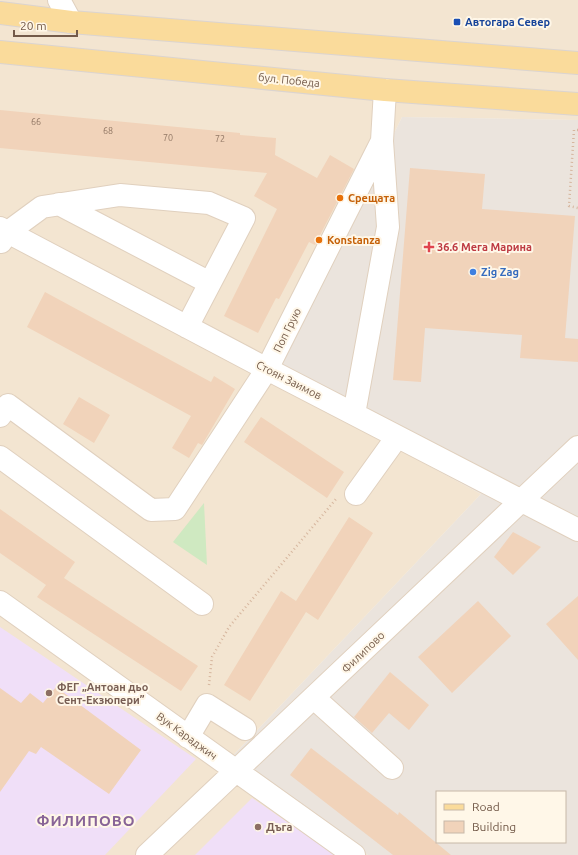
<svg xmlns="http://www.w3.org/2000/svg" width="578" height="855" font-family="Ubuntu,sans-serif">
<style>
.residential{fill:#f3e5d1}
.industrial{fill:#ebe4dd;fill-rule:evenodd}
.education{fill:#f0dff8}
.green{fill:#cfe9c1}
.building{fill:#f1d3ba}
.lines{fill:none;stroke-linecap:round;stroke-linejoin:round}
.minor-casing{stroke:#e0d0be;stroke-width:24}
.major-casing{stroke:#dbd4d0;stroke-width:24}
.path{stroke:#d6b69e;stroke-width:2.5;stroke-dasharray:1 3;stroke-linecap:butt}
.minor{stroke:#fff;stroke-width:22}
.major{stroke:#fadb9b;stroke-width:22}
.transit-dot{fill:#1a4fb4;stroke:#fff7e8;stroke-width:1.5}
.food-dot{fill:#e8710a;stroke:#fff7e8;stroke-width:1.5}
.health-dot{fill:#e0444e;stroke:#fff7e8;stroke-width:1.5}
.shop-dot{fill:#3f7fe0;stroke:#fff7e8;stroke-width:1.5}
.education-dot{fill:#8d6e63;stroke:#fff7e8;stroke-width:1.5}
.labels{text-anchor:middle;stroke-width:4;stroke-linejoin:round;paint-order:stroke}
.number-label{font-size:9px;fill:#927865}
.transit-label{font-size:11px;font-weight:bold;fill:#164399;stroke:#fff7e8;text-anchor:start}
.street-label{font-size:11px;fill:#735a49;stroke:#fff7e8}
.food-label{font-size:11px;font-weight:bold;fill:#c56008;stroke:#fff7e8;text-anchor:start}
.health-label{font-size:11px;font-weight:bold;fill:#be3a42;stroke:#fff7e8;text-anchor:start}
.shop-label{font-size:11px;font-weight:bold;fill:#366cbe;stroke:#fff7e8;text-anchor:start}
.education-label{font-size:11px;font-weight:bold;fill:#785e54;stroke:#fff7e8;text-anchor:start}
.district-label{font-size:15px;font-weight:bold;letter-spacing:1px;fill:#886497;stroke:#fff7e8}
</style>
<rect width="100%" height="100%" fill="#fcf3e2"/>
<path class="residential" d="M 0,0 L 578,0 L 578,120 L 402,117 L 273,382 L 481,494 L 225,764 L 368,855 L 0,855 Z"/>
<path class="industrial" d="M 402,117 L 578,120 L 578,855 L 368,855 L 225,764 L 481,494 L 273,382 ZM 437,792 L 565,792 L 565,842 L 437,842 Z"/>
<path class="education" d="M 0,627 L 196,759 L 105,855 L 0,855 Z
M 252,798 L 335,855 L 195,855 Z"/>
<path class="green" d="M 204,503 L 207,565 L 173,542 Z"/>
<path class="building" d="M 0,110 L 240,133 L 240,135 L 276,138 L 275,155 L 317,178 L 330,155 L 354,169 L 315,245 L 309,242 L 279,299 L 276,298 L 258,333 L 224,316 L 277,209 L 254,196 L 267,173 L 0,148 Z
M 410,168 L 485,174 L 482,209 L 575,216 L 565,338 L 578,339 L 578,362 L 520,358 L 522,335 L 425,328 L 421,382 L 393,380 Z
M 45,292 L 211,382 L 214,376 L 235,389 L 202,445 L 198,443 L 189,458 L 172,448 L 191,416 L 27,327 Z
M 79,397 L 110,415 L 94,443 L 63,424 Z
M 261,417 L 344,472 L 327,498 L 244,442 Z
M 0,509 L 75,562 L 64,578 L 198,666 L 181,691 L 37,597 L 46,585 L 0,553 Z
M 349,517 L 373,533 L 318,620 L 306,612 L 250,701 L 224,685 L 281,591 L 296,601 Z
M 513,532 L 541,547 L 513,575 L 494,557 Z
M 578,596 L 578,660 L 546,624 Z
M 478,601 L 511,636 L 452,693 L 418,657 Z
M 390,672 L 429,705 L 409,730 L 389,713 L 372,733 L 354,717 Z
M 56,687 L 141,750 L 109,794 L 41,747 L 36,754 L 29,751 L 0,792 L 0,688 L 21,703 L 30,693 L 43,703 Z
M 311,748 L 398,815 L 399,812 L 451,855 L 393,855 L 290,775 Z"/>
<g class="lines">
<g class="minor-casing">
<path id="minor" d="M 59,0 L 71,22
M 59,204 L 210,283
M 0,228 L 267,369 L 578,530
M 1,242 L 8,232 L 42,207 L 120,195 L 209,203 L 244,218 L 187,327
M 354,414 L 388,227 L 382,141 L 385,90
M 0,416 L 8,405 L 151,510 L 175,509 L 267,369 L 382,141
M 0,457 L 202,604
M 356,494 L 397,437
M 0,602 L 354,855
M 314,698 L 392,768
M 188,737 L 207,705 L 245,729
M 147,855 L 578,447"/>
</g>
<g class="major-casing">
<path id="major" d="M 0,13 L 71,22 L 578,63
M 0,52 L 385,90 L 578,104"/>
</g>
<path class="path" d="M 578,130 L 574,130 L 569,206 L 578,208
M 209,685 L 212,657 L 229,627 L 336,499"/>
<use href="#minor" class="minor"/>
<use href="#major" class="major"/>
</g>
<rect class="transit-dot" x="453" y="18" width="8" height="8" rx="2"/>
<g class="food-dot">
<circle cx="340" cy="198" r="4"/>
<circle cx="319" cy="240" r="4"/>
</g>
<path class="health-dot" d="M427 241h4v4h4v4h-4v4h-4v-4h-4v-4h4z"/>
<circle class="shop-dot" cx="473" cy="272" r="4"/>
<g class="education-dot">
<circle cx="49" cy="693" r="4"/>
<circle cx="258" cy="827" r="4"/>
</g>
<g class="labels">
<g class="number-label">
<text x="36" y="125">66</text>
<text x="108" y="134">68</text>
<text x="168" y="141">70</text>
<text x="220" y="142">72</text>
</g>
<g class="transit-label">
<text x="465" y="26">Автогара Север</text>
</g>
<g class="street-label">
<text transform="translate(289 80) rotate(6)" y="4">бул. Победа</text>
<text transform="translate(287 330) rotate(-63)" y="4">Поп Грую</text>
<text transform="translate(289 380) rotate(27)" y="4">Стоян Заимов</text>
<text transform="translate(363 652) rotate(-44)" y="4">Филипово</text>
<text transform="translate(187 736) rotate(36)" y="4">Вук Караджич</text>
</g>
<g class="food-label">
<text x="348" y="202">Срещата</text>
<text x="327" y="244">Konstanza</text>
</g>
<g class="health-label">
<text x="437" y="251">36.6 Мега Марина</text>
</g>
<g class="shop-label">
<text x="481" y="276">Zig Zag</text>
</g>
<g class="education-label">
<text x="57" y="691">ФЕГ „Антоан дьо<tspan x="57" dy="13">Сент-Екзюпери”</tspan></text>
<text x="266" y="831">Дъга</text>
</g>
<g class="district-label">
<text x="86" y="826">ФИЛИПОВО</text>
</g>
</g>
<rect x="436" y="791" width="130" height="52" fill="#fff7e8" stroke="#c7b8a8"/>
<rect x="444" y="804" width="20" height="6" fill="#fadb9b" stroke="#c7b8a8"/>
<text x="472" y="811" font-size="12" fill="#735a49">Road</text>
<rect x="444" y="821" width="20" height="12" fill="#f1d3ba" stroke="#c7b8a8"/>
<text x="472" y="831" font-size="12" fill="#735a49">Building</text>
<path d="M14 30v6h63v-6" fill="none" stroke="#735a49" stroke-width="2"/>
<text x="20" y="30" font-size="12" fill="#735a49" stroke="#fff7e8" stroke-width="3" paint-order="stroke">20 m</text>
</svg>
